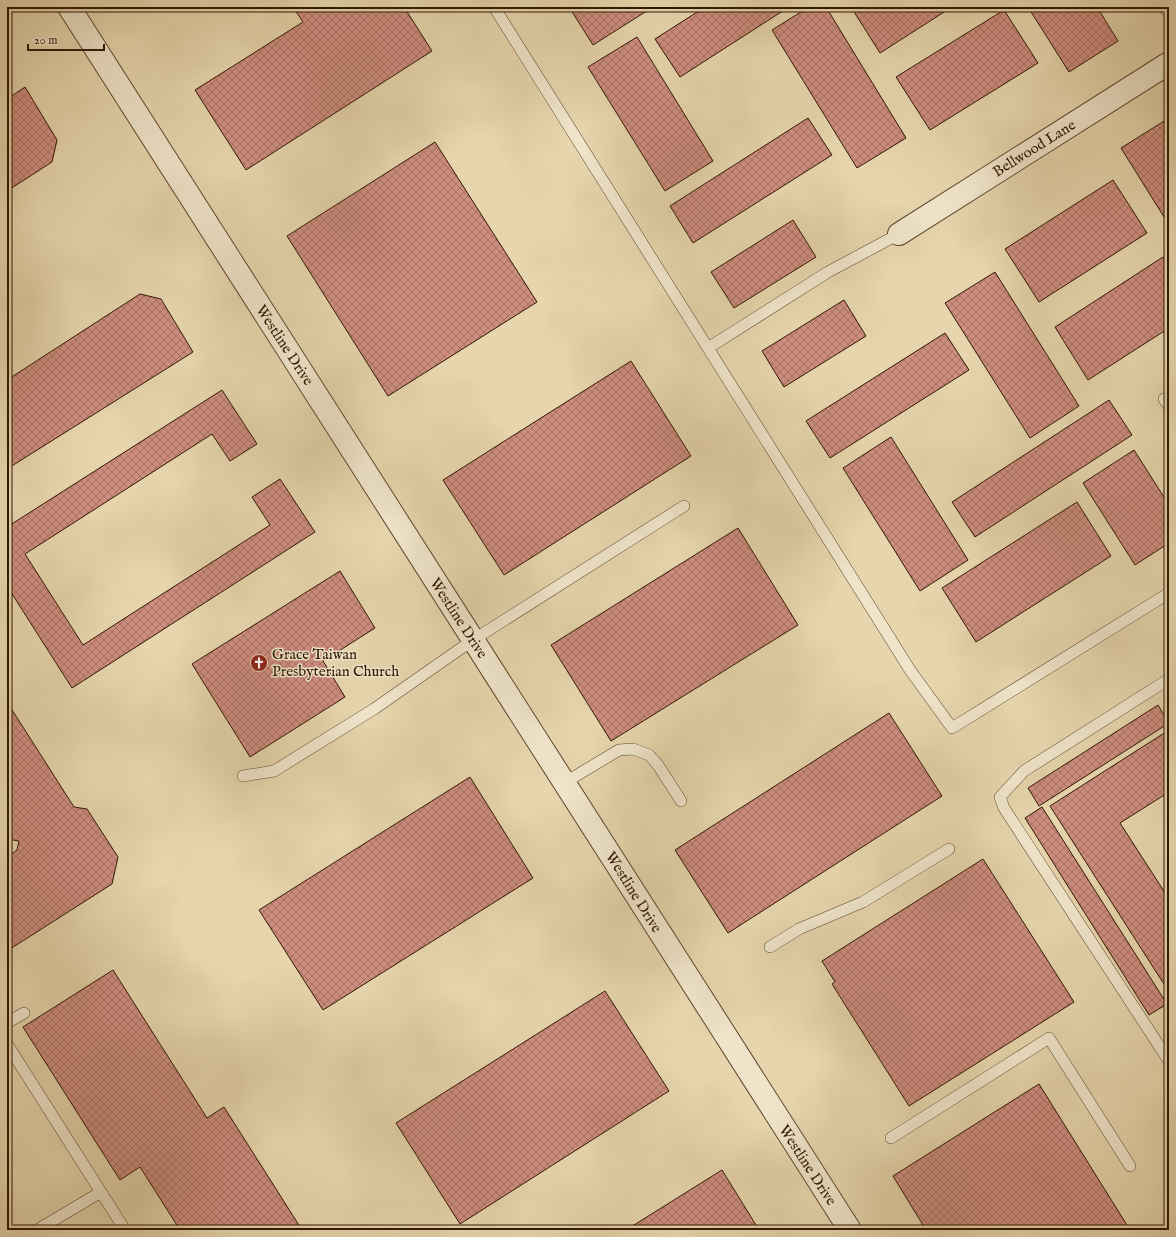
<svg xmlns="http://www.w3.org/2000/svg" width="1176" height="1237" font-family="'IM FELL English',serif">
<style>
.building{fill:url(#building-cross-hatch);stroke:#301702}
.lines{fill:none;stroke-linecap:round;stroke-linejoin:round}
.service-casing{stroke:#5e462d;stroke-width:12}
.minor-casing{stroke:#5e462d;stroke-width:24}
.service{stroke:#efe4ca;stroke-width:11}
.minor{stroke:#efe4ca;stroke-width:22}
.labels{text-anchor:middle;stroke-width:3;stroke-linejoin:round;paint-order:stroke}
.street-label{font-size:15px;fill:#301702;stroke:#efe4ca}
.poi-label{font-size:15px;fill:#301702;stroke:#efe4ca;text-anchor:start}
</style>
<defs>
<pattern id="building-cross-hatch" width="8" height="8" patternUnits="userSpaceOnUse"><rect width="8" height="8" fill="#cd8d7f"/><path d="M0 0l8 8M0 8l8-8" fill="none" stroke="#a77266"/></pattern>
</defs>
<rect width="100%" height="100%" fill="#e6d5ad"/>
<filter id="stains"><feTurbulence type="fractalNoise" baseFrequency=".005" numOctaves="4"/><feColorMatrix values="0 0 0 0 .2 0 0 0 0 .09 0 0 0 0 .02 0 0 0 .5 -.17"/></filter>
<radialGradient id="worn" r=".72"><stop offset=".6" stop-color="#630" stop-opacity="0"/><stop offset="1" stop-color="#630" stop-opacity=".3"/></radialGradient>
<path class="building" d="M 293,7 L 404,7 L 432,51 L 246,170 L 195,90 L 303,22 Z
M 569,7 L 653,7 L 593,45 Z
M 705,7 L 789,7 L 680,77 L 655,39 Z
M 809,7 L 826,7 L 906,138 L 857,168 L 772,30 Z
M 851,7 L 952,7 L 880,53 Z
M 1028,7 L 1097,7 L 1118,41 L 1069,72 Z
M 1004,10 L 1038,63 L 930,130 L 896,77 Z
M 637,37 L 713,161 L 665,191 L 588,67 Z
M 25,87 L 57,140 L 52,162 L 7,191 L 7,99 Z
M 808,118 L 832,155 L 693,243 L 670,206 Z
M 1169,118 L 1169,225 L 1121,148 Z
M 435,142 L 537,302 L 388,396 L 287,236 Z
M 1113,180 L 1147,233 L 1039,302 L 1005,249 Z
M 793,220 L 816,257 L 734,308 L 711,272 Z
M 1163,257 L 1169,266 L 1169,328 L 1088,380 L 1055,327 Z
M 995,272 L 1079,406 L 1030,438 L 945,303 Z
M 140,294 L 161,299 L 193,352 L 7,469 L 7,380 Z
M 844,300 L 866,336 L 784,387 L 762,351 Z
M 945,333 L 969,370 L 830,458 L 806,421 Z
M 631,361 L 691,456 L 504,575 L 443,480 Z
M 222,390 L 257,444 L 230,461 L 212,434 L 25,554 L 83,645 L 270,525 L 252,497 L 280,479 L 315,532 L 72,688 L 7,586 L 7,527 Z
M 1109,400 L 1132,435 L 975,537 L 952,502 Z
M 891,437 L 968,560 L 920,591 L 843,468 Z
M 1134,450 L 1169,505 L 1169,543 L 1135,565 L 1083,483 Z
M 1077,502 L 1111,556 L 976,642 L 942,588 Z
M 738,528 L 798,625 L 611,741 L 551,645 Z
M 340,571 L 375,628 L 323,661 L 345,697 L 250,757 L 192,664 Z
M 7,702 L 74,807 L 87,809 L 118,857 L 112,884 L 7,951 L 7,857 L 17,850 L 19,841 L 7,839 Z
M 1158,705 L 1169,723 L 1039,806 L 1028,788 Z
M 889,713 L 942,796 L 728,933 L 675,850 Z
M 1169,730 L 1169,792 L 1120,823 L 1169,899 L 1169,992 L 1050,806 Z
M 470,777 L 533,878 L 323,1010 L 259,910 Z
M 1042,807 L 1167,1004 L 1149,1015 L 1025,818 Z
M 983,859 L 1074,1002 L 909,1106 L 832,984 L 835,982 L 822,961 Z
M 113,970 L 207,1118 L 224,1107 L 302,1230 L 180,1230 L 140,1167 L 120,1180 L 23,1027 Z
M 605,991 L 669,1091 L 460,1224 L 396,1123 Z
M 1039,1084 L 1130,1230 L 926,1230 L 893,1176 Z
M 722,1170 L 759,1230 L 626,1230 Z"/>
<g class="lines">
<g class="service-casing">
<path id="service" d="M 494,7 L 910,670 L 952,728 L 1169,593
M 1164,7 L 1169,14
M 708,348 L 828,272 L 899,234
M 1164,399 L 1169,406
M 1169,679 L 1024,771 L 1000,797 L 1004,808 L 1169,1061
M 243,776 L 274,771 L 374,709 L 473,640 L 684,506
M 564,783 L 619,750 L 633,749 L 649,755 L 658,765 L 681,801
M 770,947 L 799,929 L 863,902 L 949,849
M 7,1023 L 24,1013
M 7,1044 L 125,1230
M 891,1138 L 1049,1038 L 1130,1166
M 37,1230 L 101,1192"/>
</g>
<g class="minor-casing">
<path id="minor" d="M 69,7 L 850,1230
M 899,234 L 1169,63"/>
</g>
<use href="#service" class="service"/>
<use href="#minor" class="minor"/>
</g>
<defs>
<g id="church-disc" transform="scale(0.9)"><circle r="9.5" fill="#8f2418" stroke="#efe4ca"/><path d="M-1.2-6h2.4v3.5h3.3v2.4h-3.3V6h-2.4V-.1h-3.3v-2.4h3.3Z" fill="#fff"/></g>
</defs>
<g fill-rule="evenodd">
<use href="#church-disc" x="259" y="663"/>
</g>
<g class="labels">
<g class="street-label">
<text transform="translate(1034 148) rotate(-32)" y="5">Bellwood Lane</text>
<text transform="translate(285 345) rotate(57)" y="5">Westline Drive</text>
<text transform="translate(459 618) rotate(57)" y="5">Westline Drive</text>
<text transform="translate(634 892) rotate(58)" y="5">Westline Drive</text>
<text transform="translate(808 1165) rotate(57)" y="5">Westline Drive</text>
</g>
<g class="poi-label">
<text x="272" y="659">Grace Taiwan<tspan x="272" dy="17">Presbyterian Church</tspan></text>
</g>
</g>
<rect width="1176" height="1237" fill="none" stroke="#e6d5ad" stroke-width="24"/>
<rect x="8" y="8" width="1160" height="1221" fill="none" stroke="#301702" stroke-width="2"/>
<rect x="12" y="12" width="1152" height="1213" fill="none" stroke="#301702"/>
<path d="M28 44v6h76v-6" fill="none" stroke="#301702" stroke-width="2"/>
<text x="34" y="44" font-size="12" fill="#301702" stroke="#efe4ca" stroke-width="3" paint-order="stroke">20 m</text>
<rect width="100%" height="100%" filter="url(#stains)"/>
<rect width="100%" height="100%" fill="url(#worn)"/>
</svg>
